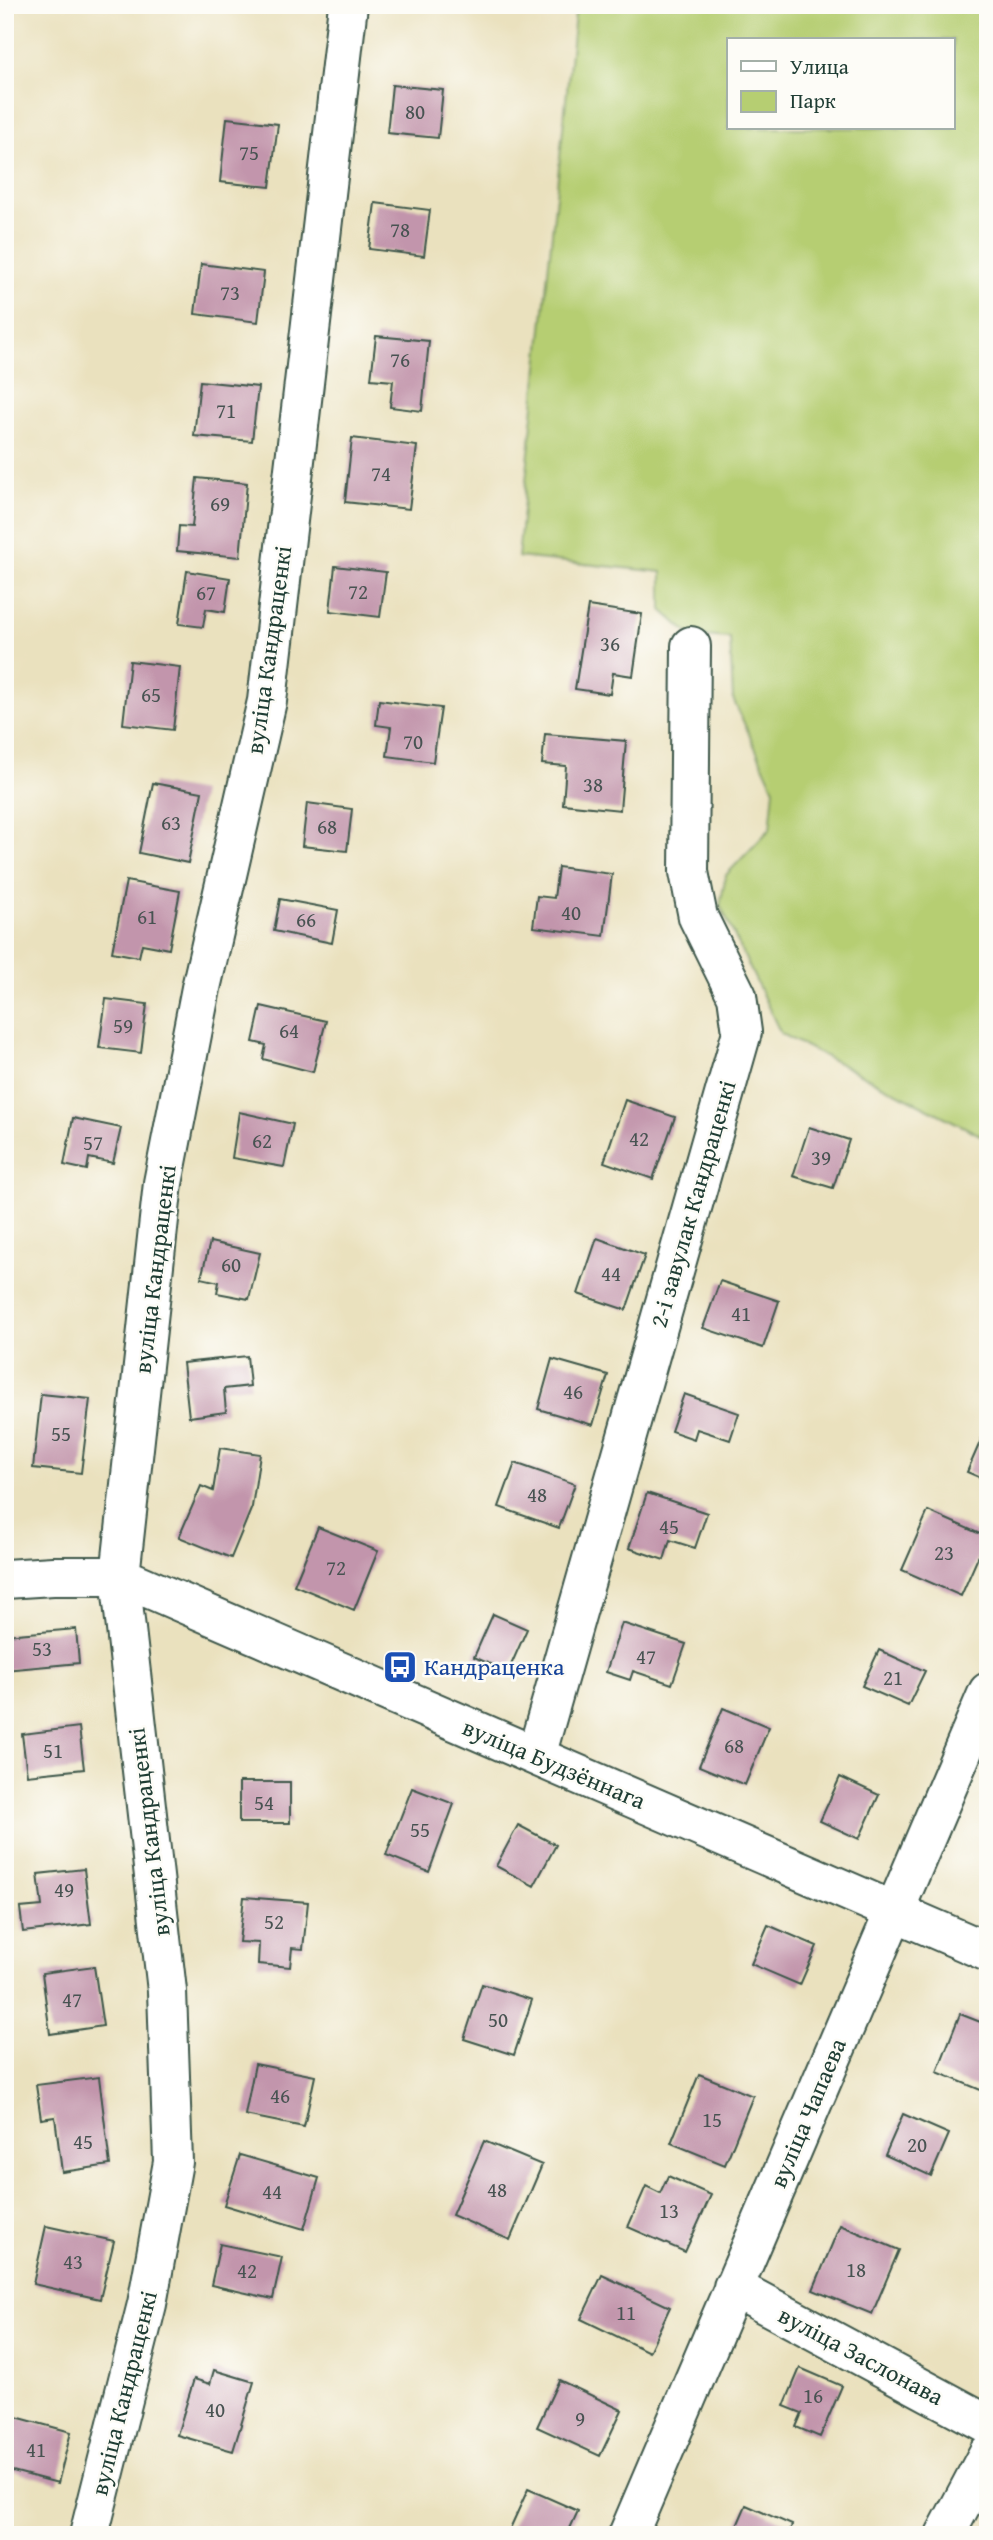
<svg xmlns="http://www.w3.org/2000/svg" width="993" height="2540" font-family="'Gentium Book Plus',serif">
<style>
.green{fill:#b6ce72;stroke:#6a8653;stroke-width:2;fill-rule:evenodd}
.building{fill:#c295ac}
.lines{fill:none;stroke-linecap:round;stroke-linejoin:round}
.minor-casing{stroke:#3d5649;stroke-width:42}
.minor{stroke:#fff;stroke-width:38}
.labels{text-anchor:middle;stroke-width:5;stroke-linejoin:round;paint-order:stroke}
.number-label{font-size:21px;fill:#485352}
.street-label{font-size:24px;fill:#1f3d34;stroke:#fdfcf7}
.transit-label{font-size:24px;fill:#164399;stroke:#fdfcf7;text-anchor:start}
</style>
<rect width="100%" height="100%" fill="#fdfcf7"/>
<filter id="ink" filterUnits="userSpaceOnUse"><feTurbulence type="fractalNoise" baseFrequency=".0143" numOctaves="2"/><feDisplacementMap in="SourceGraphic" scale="14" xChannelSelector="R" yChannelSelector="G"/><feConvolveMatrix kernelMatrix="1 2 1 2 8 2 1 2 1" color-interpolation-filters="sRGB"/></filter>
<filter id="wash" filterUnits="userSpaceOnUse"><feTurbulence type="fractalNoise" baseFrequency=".00686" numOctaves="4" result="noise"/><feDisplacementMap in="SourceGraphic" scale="28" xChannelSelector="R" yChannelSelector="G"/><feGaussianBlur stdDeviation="1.57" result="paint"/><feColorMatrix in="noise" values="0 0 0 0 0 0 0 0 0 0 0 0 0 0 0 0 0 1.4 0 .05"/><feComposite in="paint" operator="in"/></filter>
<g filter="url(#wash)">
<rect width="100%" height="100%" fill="#eae1be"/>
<path class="green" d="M 576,5 L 988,5 L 988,1139 L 781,1034 L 720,905 L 726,875 L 770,829 L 774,789 L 733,699 L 730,638 L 690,635 L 662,610 L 662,572 L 518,557 ZM 729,40 L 953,40 L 953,128 L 729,128 Z"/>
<g id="blocks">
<path class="building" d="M 392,85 L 443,90 L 438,138 L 387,133 Z
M 227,118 L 278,124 L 270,187 L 220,182 Z
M 375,203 L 430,210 L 424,256 L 369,249 Z
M 201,264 L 264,272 L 258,322 L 195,314 Z
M 376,336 L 429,341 L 422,411 L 390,407 L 393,381 L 371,379 Z
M 200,381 L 258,387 L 252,441 L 194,436 Z
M 352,438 L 417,446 L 409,509 L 345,502 Z
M 197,478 L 247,483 L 240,557 L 177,551 L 179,526 L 192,527 Z
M 335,566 L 386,572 L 380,617 L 330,611 Z
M 187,571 L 230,578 L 225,612 L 206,609 L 203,627 L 179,624 Z
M 588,606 L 642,614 L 633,676 L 613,673 L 610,694 L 575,689 Z
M 130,661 L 180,667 L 173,730 L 123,724 Z
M 379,700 L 441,708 L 433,762 L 387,756 L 391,727 L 376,725 Z
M 545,734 L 626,741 L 620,810 L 563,804 L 566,766 L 542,764 Z
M 153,783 L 202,792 L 188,863 L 139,853 Z
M 307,803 L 352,809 L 347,851 L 302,846 Z
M 558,867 L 612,874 L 604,936 L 533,927 L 537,896 L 554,898 Z
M 126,881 L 180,891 L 169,949 L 142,944 L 139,957 L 112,952 Z
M 280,899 L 338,910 L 332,943 L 274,931 Z
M 106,999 L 147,1004 L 141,1053 L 99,1048 Z
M 261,1006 L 326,1021 L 313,1072 L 263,1059 L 266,1045 L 253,1042 Z
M 625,1100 L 675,1117 L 653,1179 L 604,1162 Z
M 239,1112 L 293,1124 L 284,1167 L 232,1158 Z
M 73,1118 L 121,1128 L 113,1163 L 89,1158 L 87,1170 L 64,1165 Z
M 809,1127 L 849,1140 L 833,1188 L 793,1176 Z
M 597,1238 L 645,1255 L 626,1310 L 578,1294 Z
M 210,1242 L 260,1253 L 249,1299 L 217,1293 L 219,1282 L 201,1278 Z
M 720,1281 L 779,1301 L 763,1348 L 703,1328 Z
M 247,1356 L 250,1386 L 224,1389 L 226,1412 L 189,1417 L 183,1363 Z
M 552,1359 L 608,1375 L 593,1425 L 538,1409 Z
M 41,1394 L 90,1399 L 81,1473 L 33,1468 Z
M 684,1394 L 739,1413 L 730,1440 L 697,1429 L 694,1439 L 671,1431 Z
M 988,1424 L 988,1481 L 967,1472 Z
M 220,1448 L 260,1454 L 252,1507 L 231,1558 L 179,1537 L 201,1486 L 213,1491 Z
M 515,1463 L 575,1484 L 559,1528 L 499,1507 Z
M 647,1493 L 707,1513 L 695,1548 L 670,1540 L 664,1560 L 629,1548 Z
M 928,1511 L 987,1537 L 961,1596 L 902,1570 Z
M 318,1527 L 378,1551 L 354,1610 L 294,1585 Z
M 493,1614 L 527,1629 L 508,1672 L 474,1657 Z
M 622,1623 L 686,1644 L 672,1684 L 633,1671 L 630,1680 L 606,1672 Z
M 76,1629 L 79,1663 L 5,1670 L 5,1635 Z
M 879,1650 L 925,1671 L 908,1706 L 862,1686 Z
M 723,1708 L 769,1727 L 745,1785 L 699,1766 Z
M 79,1727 L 84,1769 L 27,1775 L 22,1734 Z
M 840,1777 L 879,1795 L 859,1839 L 820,1821 Z
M 239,1782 L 290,1782 L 290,1823 L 239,1823 Z
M 412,1788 L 454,1804 L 429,1872 L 386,1855 Z
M 518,1825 L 556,1845 L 534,1886 L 496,1866 Z
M 84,1869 L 91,1924 L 23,1932 L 20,1908 L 42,1906 L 38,1874 Z
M 244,1897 L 308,1902 L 303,1949 L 292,1948 L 290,1967 L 258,1964 L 259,1943 L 239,1942 Z
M 768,1925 L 817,1946 L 800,1985 L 751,1964 Z
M 94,1966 L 103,2026 L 50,2034 L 42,1973 Z
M 482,1984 L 532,2000 L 514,2055 L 464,2039 Z
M 960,2014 L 988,2025 L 988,2080 L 983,2091 L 937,2072 Z
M 255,2064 L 315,2076 L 304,2127 L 245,2115 Z
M 699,2074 L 753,2096 L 725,2165 L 671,2143 Z
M 99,2077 L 110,2165 L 62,2172 L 55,2117 L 41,2119 L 36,2085 Z
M 903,2114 L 949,2134 L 931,2176 L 885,2155 Z
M 484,2141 L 542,2165 L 510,2240 L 452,2215 Z
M 240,2155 L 319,2178 L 304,2229 L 224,2205 Z
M 668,2176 L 711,2195 L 685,2252 L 628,2227 L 646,2186 L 660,2193 Z
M 840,2225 L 899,2250 L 872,2314 L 813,2290 Z
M 46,2226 L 114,2241 L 100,2299 L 33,2284 Z
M 220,2244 L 282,2257 L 273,2299 L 211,2285 Z
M 602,2275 L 670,2307 L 649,2352 L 581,2319 Z
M 800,2368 L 842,2386 L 820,2437 L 796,2427 L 802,2413 L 784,2406 Z
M 214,2370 L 254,2382 L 233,2451 L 177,2435 L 194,2379 L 210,2384 Z
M 559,2380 L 622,2410 L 600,2456 L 537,2427 Z
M 5,2414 L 71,2432 L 58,2483 L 5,2469 Z
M 528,2489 L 578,2511 L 567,2535 L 513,2535 L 508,2533 Z
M 746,2505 L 792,2525 L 788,2535 L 733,2535 Z"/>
</g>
</g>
<g filter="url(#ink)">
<use href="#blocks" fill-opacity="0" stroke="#3d5649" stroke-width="2"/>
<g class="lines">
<g class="minor-casing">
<path id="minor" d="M 5,1579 L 53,1576 L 120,1576 L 988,1952
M 536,1756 L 742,1032 L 737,996 L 698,917 L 689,872 L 691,646
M 733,2287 L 988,2424
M 89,2535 L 147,2304 L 173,2162 L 167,1991 L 120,1576 L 163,1183 L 201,988 L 267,701 L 348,5
M 628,2535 L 988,1692
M 945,2535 L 988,2454"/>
</g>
<use href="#minor" class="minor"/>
</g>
</g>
<defs>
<g id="bus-square" transform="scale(1.75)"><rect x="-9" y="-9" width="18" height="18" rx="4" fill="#1a4fb4" stroke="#fdfcf7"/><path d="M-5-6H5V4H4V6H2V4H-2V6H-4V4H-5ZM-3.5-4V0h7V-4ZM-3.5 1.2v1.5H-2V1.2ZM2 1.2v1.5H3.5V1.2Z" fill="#fff"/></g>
</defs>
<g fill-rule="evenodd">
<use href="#bus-square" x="400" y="1667"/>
</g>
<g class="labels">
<g class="number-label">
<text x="415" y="119">80</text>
<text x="249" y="160">75</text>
<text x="400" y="237">78</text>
<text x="230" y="300">73</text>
<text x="400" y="367">76</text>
<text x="226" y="418">71</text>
<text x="381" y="481">74</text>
<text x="220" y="511">69</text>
<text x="358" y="599">72</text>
<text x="206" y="600">67</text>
<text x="610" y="651">36</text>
<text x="151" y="702">65</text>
<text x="413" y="749">70</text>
<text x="593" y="792">38</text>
<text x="171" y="830">63</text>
<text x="327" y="834">68</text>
<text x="571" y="920">40</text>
<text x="147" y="924">61</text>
<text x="306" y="927">66</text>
<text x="123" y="1033">59</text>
<text x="289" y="1038">64</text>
<text x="639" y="1146">42</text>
<text x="262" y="1148">62</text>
<text x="93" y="1150">57</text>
<text x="821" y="1165">39</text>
<text x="231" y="1272">60</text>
<text x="611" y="1281">44</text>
<text x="741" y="1321">41</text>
<text x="573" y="1399">46</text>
<text x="61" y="1441">55</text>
<text x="537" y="1502">48</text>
<text x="669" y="1534">45</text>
<text x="944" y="1560">23</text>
<text x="336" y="1575">72</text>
<text x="42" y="1656">53</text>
<text x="646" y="1664">47</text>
<text x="893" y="1685">21</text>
<text x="734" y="1753">68</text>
<text x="53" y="1758">51</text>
<text x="264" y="1810">54</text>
<text x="420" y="1837">55</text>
<text x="64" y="1897">49</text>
<text x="274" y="1929">52</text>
<text x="72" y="2007">47</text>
<text x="498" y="2027">50</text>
<text x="280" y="2103">46</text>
<text x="712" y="2127">15</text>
<text x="83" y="2149">45</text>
<text x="917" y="2152">20</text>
<text x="497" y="2197">48</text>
<text x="272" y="2199">44</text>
<text x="669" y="2218">13</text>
<text x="73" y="2269">43</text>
<text x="856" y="2277">18</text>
<text x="247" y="2278">42</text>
<text x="626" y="2320">11</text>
<text x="813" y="2403">16</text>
<text x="215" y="2417">40</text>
<text x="580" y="2426">9</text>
<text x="36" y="2457">41</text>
</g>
<g class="street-label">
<text transform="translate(269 650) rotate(-82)" y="8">вуліца Кандраценкі</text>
<text transform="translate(693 1204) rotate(-74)" y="8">2-і завулак Кандраценкі</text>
<text transform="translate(155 1269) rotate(-83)" y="8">вуліца Кандраценкі</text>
<text transform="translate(554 1764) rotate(23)" y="8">вуліца Будзённага</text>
<text transform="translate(149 1832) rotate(-97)" y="8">вуліца Кандраценкі</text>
<text transform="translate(808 2113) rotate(-67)" y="8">вуліца Чапаева</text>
<text transform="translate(861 2356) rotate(28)" y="8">вуліца Заслонава</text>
<text transform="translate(124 2393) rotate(-76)" y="8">вуліца Кандраценкі</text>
</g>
<g class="transit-label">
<text x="424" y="1675">Кандраценка</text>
</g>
</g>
<rect width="993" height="2540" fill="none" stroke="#fdfcf7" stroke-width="28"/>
<rect x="727" y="38" width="228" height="91" fill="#fdfcf7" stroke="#a4b0a9" stroke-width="2"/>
<rect x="741" y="61" width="35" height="10" fill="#ffffff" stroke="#a4b0a9" stroke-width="2"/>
<text x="790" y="74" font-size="21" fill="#1f3d34">Улица</text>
<rect x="741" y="91" width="35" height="21" fill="#b6ce72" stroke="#a4b0a9" stroke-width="2"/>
<text x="790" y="108" font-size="21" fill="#1f3d34">Парк</text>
</svg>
